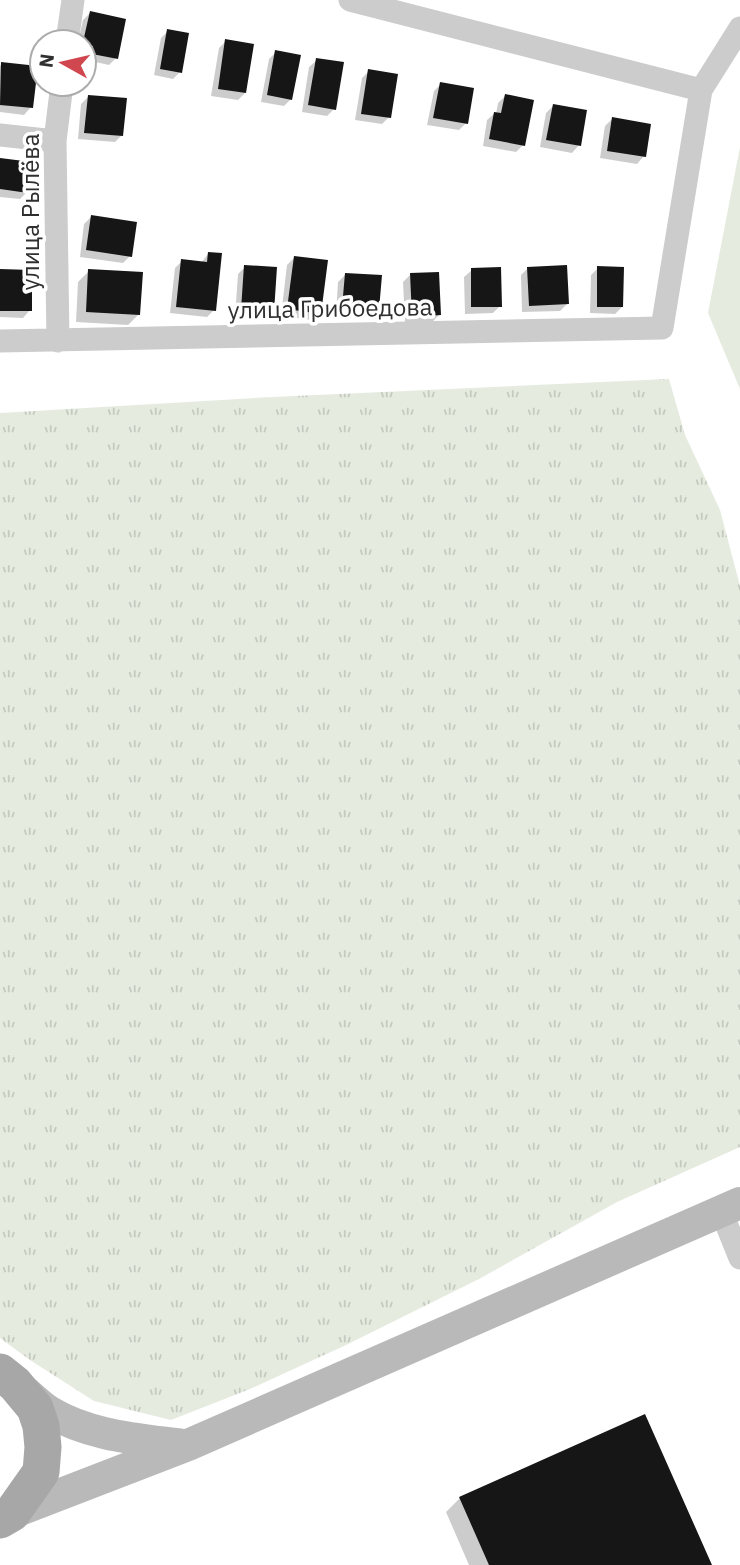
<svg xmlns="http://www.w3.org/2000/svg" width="740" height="1565" font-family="'IBM Plex Sans',sans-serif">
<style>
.grass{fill:url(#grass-tufts)}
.garden{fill:#e5ebdf}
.shadow{fill:#0003}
.building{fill:#161616}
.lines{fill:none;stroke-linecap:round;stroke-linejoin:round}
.street{stroke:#ccc;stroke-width:23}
.secondary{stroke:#b9b9b9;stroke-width:32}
.primary{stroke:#a7a7a7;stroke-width:37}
.labels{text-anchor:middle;stroke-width:7;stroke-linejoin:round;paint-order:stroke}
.street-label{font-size:24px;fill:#2f2f2f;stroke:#fff}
</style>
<defs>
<pattern id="grass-tufts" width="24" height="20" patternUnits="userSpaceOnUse" patternTransform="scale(1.75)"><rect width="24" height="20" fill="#e5ebdf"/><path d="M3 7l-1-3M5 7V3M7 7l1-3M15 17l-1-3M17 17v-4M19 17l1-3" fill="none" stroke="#c5cac0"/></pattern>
</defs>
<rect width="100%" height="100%" fill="#fff"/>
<path class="grass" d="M 669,379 L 685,435 L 720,510 L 740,586 L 740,1147 L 617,1202 L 479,1279 L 346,1345 L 250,1389 L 171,1420 L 94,1401 L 30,1360 L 0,1338 L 0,413 L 273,397 Z"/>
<path class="garden" d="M 740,147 L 740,389 L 708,313 Z"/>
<path class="shadow" d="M 90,13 L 116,58 L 109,65 L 86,60 L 87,53 L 84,52 L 84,42 L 78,42 L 83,20 Z
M 168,31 L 180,72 L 173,79 L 154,75 L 161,38 Z
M 226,41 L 245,93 L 238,100 L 211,96 L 219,48 Z
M 276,52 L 291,99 L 284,106 L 261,102 L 269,59 Z
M 317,60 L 334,109 L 327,116 L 302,112 L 309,67 Z
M 2,64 L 31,107 L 24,115 L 0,112 L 0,66 Z
M 369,71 L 389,117 L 382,124 L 355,120 L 362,78 Z
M 441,84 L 466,123 L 459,130 L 427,125 L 434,91 Z
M 505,96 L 523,145 L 516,152 L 483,146 L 487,120 L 495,113 L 496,114 L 498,103 Z
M 88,97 L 122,135 L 115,142 L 78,139 L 81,104 Z
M 553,106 L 579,145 L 572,153 L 540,147 L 546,113 Z
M 612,119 L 644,156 L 637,164 L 600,158 L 605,126 Z
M 0,160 L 27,192 L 20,199 L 0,197 Z
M 91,217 L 130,256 L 123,263 L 80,257 L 84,224 Z
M 208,254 L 214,310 L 207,317 L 170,313 L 175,268 L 182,261 L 201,263 Z
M 294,258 L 319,313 L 312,320 L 281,316 L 287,265 Z
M 245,267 L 273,312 L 266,319 L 235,317 L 238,274 Z
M 528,268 L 567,304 L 560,311 L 522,312 L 521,275 Z
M 598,268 L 622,307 L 615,314 L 590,313 L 591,275 Z
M 472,270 L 500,306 L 493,313 L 465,314 L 464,277 Z
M 0,271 L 30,310 L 23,318 L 0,317 Z
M 89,271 L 139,314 L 128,325 L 76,322 L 78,282 Z
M 345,275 L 378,310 L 371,317 L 336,315 L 338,282 Z
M 410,275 L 439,315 L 432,322 L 405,323 L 403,282 Z
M 460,1498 L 710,1565 L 469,1565 L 446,1512 Z"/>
<path class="building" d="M 90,11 L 126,19 L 118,59 L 92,54 L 93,46 L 84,44 L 83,42 Z
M 167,29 L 189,33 L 182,73 L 160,69 Z
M 225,39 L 254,44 L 246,93 L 218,89 Z
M 275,50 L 301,55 L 292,100 L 267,95 Z
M 316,58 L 344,62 L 336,110 L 308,105 Z
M 1,62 L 38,66 L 33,108 L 0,105 Z
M 368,69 L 398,74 L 391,118 L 361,114 Z
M 440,82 L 474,88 L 468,124 L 433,118 Z
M 505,94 L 534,100 L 525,146 L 489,139 L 494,112 L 501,113 Z
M 88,95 L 127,98 L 123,136 L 84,133 Z
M 553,104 L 587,110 L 581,146 L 546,140 Z
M 612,117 L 651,124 L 646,157 L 607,151 Z
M 0,158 L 32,162 L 28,193 L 0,189 Z
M 91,215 L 137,222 L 132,257 L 86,250 Z
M 208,252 L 222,253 L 216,311 L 176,307 L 181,259 L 207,262 Z
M 294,256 L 328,260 L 321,314 L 287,309 Z
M 244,265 L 277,267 L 274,312 L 241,310 Z
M 567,265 L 569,304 L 529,306 L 527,267 Z
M 597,266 L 624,267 L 623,307 L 597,307 Z
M 501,267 L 502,307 L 471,307 L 471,268 Z
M 0,269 L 32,270 L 32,311 L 0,311 Z
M 88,269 L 143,272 L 140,315 L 86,312 Z
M 439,272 L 441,315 L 412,317 L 410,273 Z
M 345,273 L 382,275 L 379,310 L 342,308 Z
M 645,1414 L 712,1565 L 489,1565 L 459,1497 Z"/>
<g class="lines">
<path class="street" d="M 350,0 L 701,90
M 67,42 L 73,0
M 0,135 L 55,141
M 0,341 L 662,328 L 701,90 L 740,28
M 58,341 L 55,141 L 62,84
M 721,1211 L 740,1258"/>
<path class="secondary" d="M 24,1391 C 32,1397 40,1406 50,1412 C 90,1436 138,1439 183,1445
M 12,1513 L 188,1445 L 740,1203"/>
<path class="primary" d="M 0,1372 L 15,1384 L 35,1408 L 41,1426 L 43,1447 L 41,1472 L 12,1513 L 0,1520"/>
</g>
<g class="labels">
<g class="street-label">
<text transform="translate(31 212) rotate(-90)" y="8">улица Рылёва</text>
<text transform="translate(330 309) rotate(-1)" y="8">улица Грибоедова</text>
</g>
</g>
<g transform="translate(63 63) rotate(278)"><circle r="33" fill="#ffffff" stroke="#acacac" stroke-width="2"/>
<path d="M0-5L12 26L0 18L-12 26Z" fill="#d14750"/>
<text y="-10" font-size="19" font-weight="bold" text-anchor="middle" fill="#2f2f2f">N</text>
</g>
</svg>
